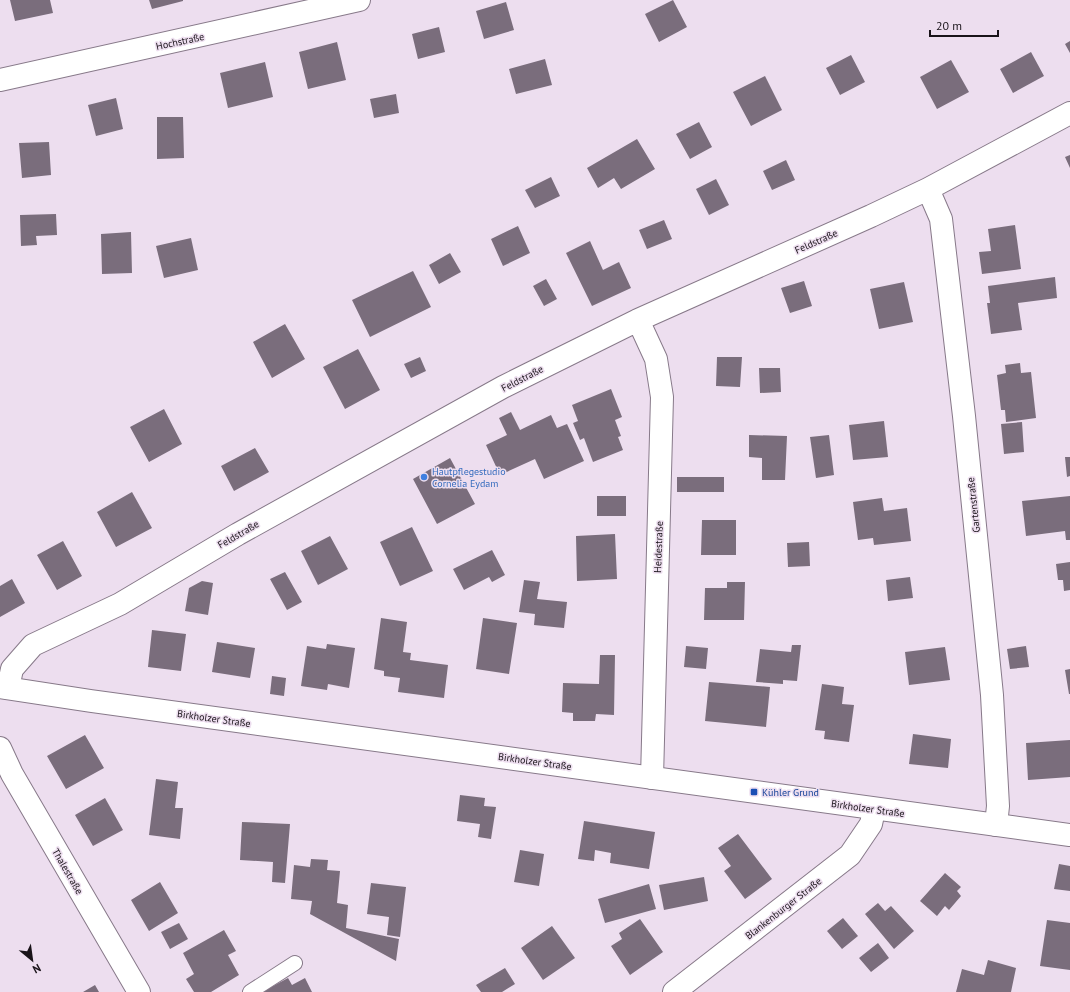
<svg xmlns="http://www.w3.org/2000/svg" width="1070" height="992" font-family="'PT Sans',sans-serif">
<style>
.building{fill:#7a6d7c}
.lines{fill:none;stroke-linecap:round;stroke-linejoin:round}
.service-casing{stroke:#877989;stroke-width:16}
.minor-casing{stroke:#877989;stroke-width:24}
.tertiary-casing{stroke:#877989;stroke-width:24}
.service{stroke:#fff;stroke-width:14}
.minor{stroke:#fff;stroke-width:22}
.tertiary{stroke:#fff;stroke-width:22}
.shop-dot{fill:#3f7fe0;stroke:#eddeef;stroke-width:1.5}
.transit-dot{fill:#1a4fb4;stroke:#eddeef;stroke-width:1.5}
.labels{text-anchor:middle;stroke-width:3;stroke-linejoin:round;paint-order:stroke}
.street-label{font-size:10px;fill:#191319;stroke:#eddeef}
.shop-label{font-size:10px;fill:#366cbe;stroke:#eddeef;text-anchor:start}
.transit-label{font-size:10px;fill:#164399;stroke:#eddeef;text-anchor:start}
</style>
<rect width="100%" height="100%" fill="#eddeef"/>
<path class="building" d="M 10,0 L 50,0 L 53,13 L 15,21 Z
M 149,0 L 183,0 L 183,1 L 152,9 Z
M 673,0 L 687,27 L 659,42 L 645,14 Z
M 506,2 L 514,30 L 484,39 L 476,11 Z
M 439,27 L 445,52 L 418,59 L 412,34 Z
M 1070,41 L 1070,53 L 1065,44 Z
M 337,42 L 346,80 L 308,89 L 299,52 Z
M 1031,52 L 1044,76 L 1013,93 L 1000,69 Z
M 851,55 L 865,82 L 840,95 L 826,68 Z
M 545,59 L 552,85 L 516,94 L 509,69 Z
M 951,60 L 969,92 L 937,109 L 920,77 Z
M 265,62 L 273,97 L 228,108 L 220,73 Z
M 765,76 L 782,110 L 751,126 L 733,92 Z
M 396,94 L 399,113 L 374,118 L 370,99 Z
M 116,98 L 123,129 L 96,136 L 88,105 Z
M 157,117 L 183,117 L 184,158 L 157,159 Z
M 699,122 L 712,147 L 690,159 L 676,134 Z
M 637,139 L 655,169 L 621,189 L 614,178 L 598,188 L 587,168 Z
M 49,142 L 51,175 L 22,178 L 19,143 Z
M 1070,155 L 1070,168 L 1065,157 Z
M 786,160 L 795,180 L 772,190 L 763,171 Z
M 551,177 L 560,196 L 535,208 L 525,190 Z
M 716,179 L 729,205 L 709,215 L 696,189 Z
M 56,214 L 57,235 L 36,236 L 37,245 L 21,246 L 20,215 Z
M 664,220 L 672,239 L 647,249 L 639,230 Z
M 1015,225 L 1021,269 L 982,274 L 979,252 L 991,251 L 988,229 Z
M 518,226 L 530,253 L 503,266 L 491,239 Z
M 131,232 L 132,273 L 102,274 L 101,234 Z
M 191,238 L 198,270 L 164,278 L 156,246 Z
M 590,241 L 603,270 L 619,262 L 631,288 L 592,306 L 566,253 Z
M 450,253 L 461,272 L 439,284 L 429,265 Z
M 413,271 L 431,307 L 370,337 L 352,300 Z
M 1055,277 L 1057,298 L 1018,303 L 1022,330 L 991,334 L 987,303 L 990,303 L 988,286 Z
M 546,279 L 557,299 L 544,306 L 533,286 Z
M 804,281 L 812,306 L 790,313 L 781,288 Z
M 904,282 L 913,322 L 879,329 L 870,289 Z
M 285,324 L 305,359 L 272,378 L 253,342 Z
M 358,349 L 380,390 L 345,409 L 323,367 Z
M 420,357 L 426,371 L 411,378 L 404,364 Z
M 717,357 L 742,357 L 740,387 L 716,386 Z
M 1020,363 L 1021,373 L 1031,372 L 1036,418 L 1006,422 L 1005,410 L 1001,410 L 997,375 L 1006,373 L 1005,365 Z
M 759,368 L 780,368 L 781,392 L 760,393 Z
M 611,389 L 622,417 L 615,420 L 621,436 L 618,437 L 623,450 L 593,462 L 584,438 L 580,440 L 573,423 L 578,421 L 572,405 Z
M 164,409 L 182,444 L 149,462 L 130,427 Z
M 511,412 L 520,430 L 551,415 L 557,428 L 567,424 L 584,461 L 544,479 L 535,459 L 500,475 L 486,445 L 507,435 L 499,418 Z
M 884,421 L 888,457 L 853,460 L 849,425 Z
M 1022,422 L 1024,452 L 1004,454 L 1001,424 Z
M 749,435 L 787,436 L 785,480 L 762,480 L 762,458 L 749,457 Z
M 829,435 L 834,475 L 816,478 L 810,437 Z
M 255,448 L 269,472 L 234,491 L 221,466 Z
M 1065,457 L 1070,457 L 1070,476 L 1067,477 Z
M 450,458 L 475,504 L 437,524 L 413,479 Z
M 677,477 L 724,477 L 724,492 L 677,492 Z
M 132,492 L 152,528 L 116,547 L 97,512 Z
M 597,496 L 626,496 L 626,516 L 597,516 Z
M 1070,496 L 1070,540 L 1066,540 L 1065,531 L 1026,536 L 1022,501 Z
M 882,498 L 884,511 L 907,508 L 911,541 L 874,545 L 873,538 L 858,540 L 853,502 Z
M 702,520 L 736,520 L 736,555 L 701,555 Z
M 412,527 L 433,571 L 400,586 L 380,542 Z
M 615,534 L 617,579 L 577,581 L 576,536 Z
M 330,536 L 348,569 L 318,585 L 301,551 Z
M 63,541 L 82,576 L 57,590 L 37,555 Z
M 809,542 L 810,566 L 788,567 L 787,543 Z
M 492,550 L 505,575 L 492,582 L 489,577 L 464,590 L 453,569 Z
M 1070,562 L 1070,590 L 1064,591 L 1063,580 L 1058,580 L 1056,564 Z
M 285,572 L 302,602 L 287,610 L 270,579 Z
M 910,577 L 913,598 L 888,601 L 886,580 Z
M 12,579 L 25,603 L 0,617 L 0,586 Z
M 524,580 L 540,582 L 537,599 L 567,602 L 564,628 L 534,625 L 535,614 L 519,612 Z
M 202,581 L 213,583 L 208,615 L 185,611 L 189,588 Z
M 727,582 L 745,582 L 744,620 L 704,620 L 705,588 L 727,588 Z
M 381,618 L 407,622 L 403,652 L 411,653 L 410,660 L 448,665 L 444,698 L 398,692 L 400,678 L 384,676 L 384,671 L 374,669 Z
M 483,618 L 517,623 L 509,674 L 476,669 Z
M 152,630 L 186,634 L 181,671 L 148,667 Z
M 217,642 L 255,648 L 250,678 L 212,672 Z
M 327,644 L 355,648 L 349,688 L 328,684 L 327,690 L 301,686 L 307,646 L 326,649 Z
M 792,645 L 801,645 L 797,681 L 783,680 L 783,684 L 756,682 L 760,649 L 791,652 Z
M 686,646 L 708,648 L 706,669 L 684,667 Z
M 1026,646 L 1029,667 L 1010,669 L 1007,649 Z
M 945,647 L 950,680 L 909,685 L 905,652 Z
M 600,655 L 615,655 L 614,715 L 596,714 L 595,721 L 573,721 L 573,713 L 562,712 L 563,683 L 599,684 Z
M 1070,669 L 1070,694 L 1069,694 L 1065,670 Z
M 272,676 L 286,678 L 284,696 L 270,694 Z
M 709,682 L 770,687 L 766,727 L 705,721 Z
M 822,684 L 844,687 L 842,704 L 854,705 L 849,742 L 824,739 L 825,731 L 815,730 Z
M 913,734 L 951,739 L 948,768 L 909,764 Z
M 85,735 L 104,768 L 66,789 L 47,756 Z
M 1070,740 L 1070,777 L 1028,780 L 1026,743 Z
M 156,779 L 178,782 L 175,808 L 183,808 L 180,839 L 149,835 Z
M 460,795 L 485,798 L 484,806 L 496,807 L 491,839 L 478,837 L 480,824 L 457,821 Z
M 105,798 L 123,830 L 93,846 L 75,815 Z
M 584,821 L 655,832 L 649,869 L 610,863 L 611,853 L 595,850 L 594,861 L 578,859 Z
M 242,822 L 290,824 L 285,883 L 272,882 L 273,862 L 240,860 Z
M 738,834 L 772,879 L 745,899 L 724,871 L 731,866 L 718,848 Z
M 520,850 L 544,854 L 539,886 L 514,882 Z
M 311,859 L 328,860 L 327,870 L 340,871 L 337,903 L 348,905 L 346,928 L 399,939 L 396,961 L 310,914 L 312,901 L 291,899 L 294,865 L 310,867 Z
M 1059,864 L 1070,866 L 1070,891 L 1054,889 Z
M 945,873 L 961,887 L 957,891 L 961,896 L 949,910 L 945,906 L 937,916 L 920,901 Z
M 704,877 L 708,901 L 664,910 L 659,885 Z
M 160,882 L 178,913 L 149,931 L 131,900 Z
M 371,883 L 406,887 L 400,937 L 387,935 L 389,917 L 367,914 Z
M 649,884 L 656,909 L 605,923 L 598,899 Z
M 878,903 L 885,911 L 891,906 L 914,931 L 894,949 L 865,914 Z
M 843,918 L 858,936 L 842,949 L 827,931 Z
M 640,919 L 663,952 L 630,975 L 611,946 L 622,939 L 619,933 Z
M 1047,920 L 1070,923 L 1070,970 L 1040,966 Z
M 179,923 L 188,939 L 170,949 L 161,932 Z
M 552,926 L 575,958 L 543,980 L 521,948 Z
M 224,930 L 236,951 L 228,955 L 239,975 L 211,992 L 194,992 L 186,979 L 194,974 L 183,953 Z
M 878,943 L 889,958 L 871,972 L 859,958 Z
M 988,960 L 1016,968 L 1011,992 L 956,992 L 962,969 L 984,975 Z
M 505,968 L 515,984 L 502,992 L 481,992 L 476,985 Z
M 288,978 L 292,985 L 305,978 L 312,992 L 262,992 Z
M 95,985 L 99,992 L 83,992 Z"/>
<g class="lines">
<g class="service-casing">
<path id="service" d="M 250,992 L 295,963"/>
</g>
<g class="minor-casing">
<path id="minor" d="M 0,80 L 359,0
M 928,189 L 941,219 L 964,416 L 992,695 L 998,806 L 996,825
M 638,320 L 656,359 L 662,397 L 652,778
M 8,688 L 12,669 L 33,645 L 120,604 L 238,534 L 503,387 L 638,320 L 871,216 L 928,189 L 1070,113
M 0,748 L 12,774 L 139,992
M 674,992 L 850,855 L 871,824 L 874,810"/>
</g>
<g class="tertiary-casing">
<path id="tertiary" d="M 0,687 L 91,701 L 1070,835"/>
</g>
<use href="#service" class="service"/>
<use href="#minor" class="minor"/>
<use href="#tertiary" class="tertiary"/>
</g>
<circle class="shop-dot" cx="424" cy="477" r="4"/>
<rect class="transit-dot" x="750" y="788" width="8" height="8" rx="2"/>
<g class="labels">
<g class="street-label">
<text transform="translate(180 41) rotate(-12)" y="4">Hochstraße</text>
<text transform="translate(816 241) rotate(-24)" y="4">Feldstraße</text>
<text transform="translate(522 378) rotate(-27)" y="4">Feldstraße</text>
<text transform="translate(973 505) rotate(-96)" y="4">Gartenstraße</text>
<text transform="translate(238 534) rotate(-30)" y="4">Feldstraße</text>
<text transform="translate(658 547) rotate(-88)" y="4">Heidestraße</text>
<text transform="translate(214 718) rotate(8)" y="4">Birkholzer Straße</text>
<text transform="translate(535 761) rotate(8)" y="4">Birkholzer Straße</text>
<text transform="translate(868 808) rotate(8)" y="4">Birkholzer Straße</text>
<text transform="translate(68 871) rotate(60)" y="4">Thalestraße</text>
<text transform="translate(783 908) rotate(-38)" y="4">Blankenburger Straße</text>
</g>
<g class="shop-label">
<text x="432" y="475">Hautpflegestudio<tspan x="432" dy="12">Cornelia Eydam</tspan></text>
</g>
<g class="transit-label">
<text x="762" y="796">Kühler Grund</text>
</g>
</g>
<g transform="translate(32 960) rotate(151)" stroke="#eddeef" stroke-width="3" paint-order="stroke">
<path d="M0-3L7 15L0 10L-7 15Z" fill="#191319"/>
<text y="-6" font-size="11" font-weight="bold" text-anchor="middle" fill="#191319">N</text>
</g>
<path d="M930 30v6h68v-6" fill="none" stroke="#191319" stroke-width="2"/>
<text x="936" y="30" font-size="12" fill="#191319" stroke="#eddeef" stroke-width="3" paint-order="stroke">20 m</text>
</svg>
